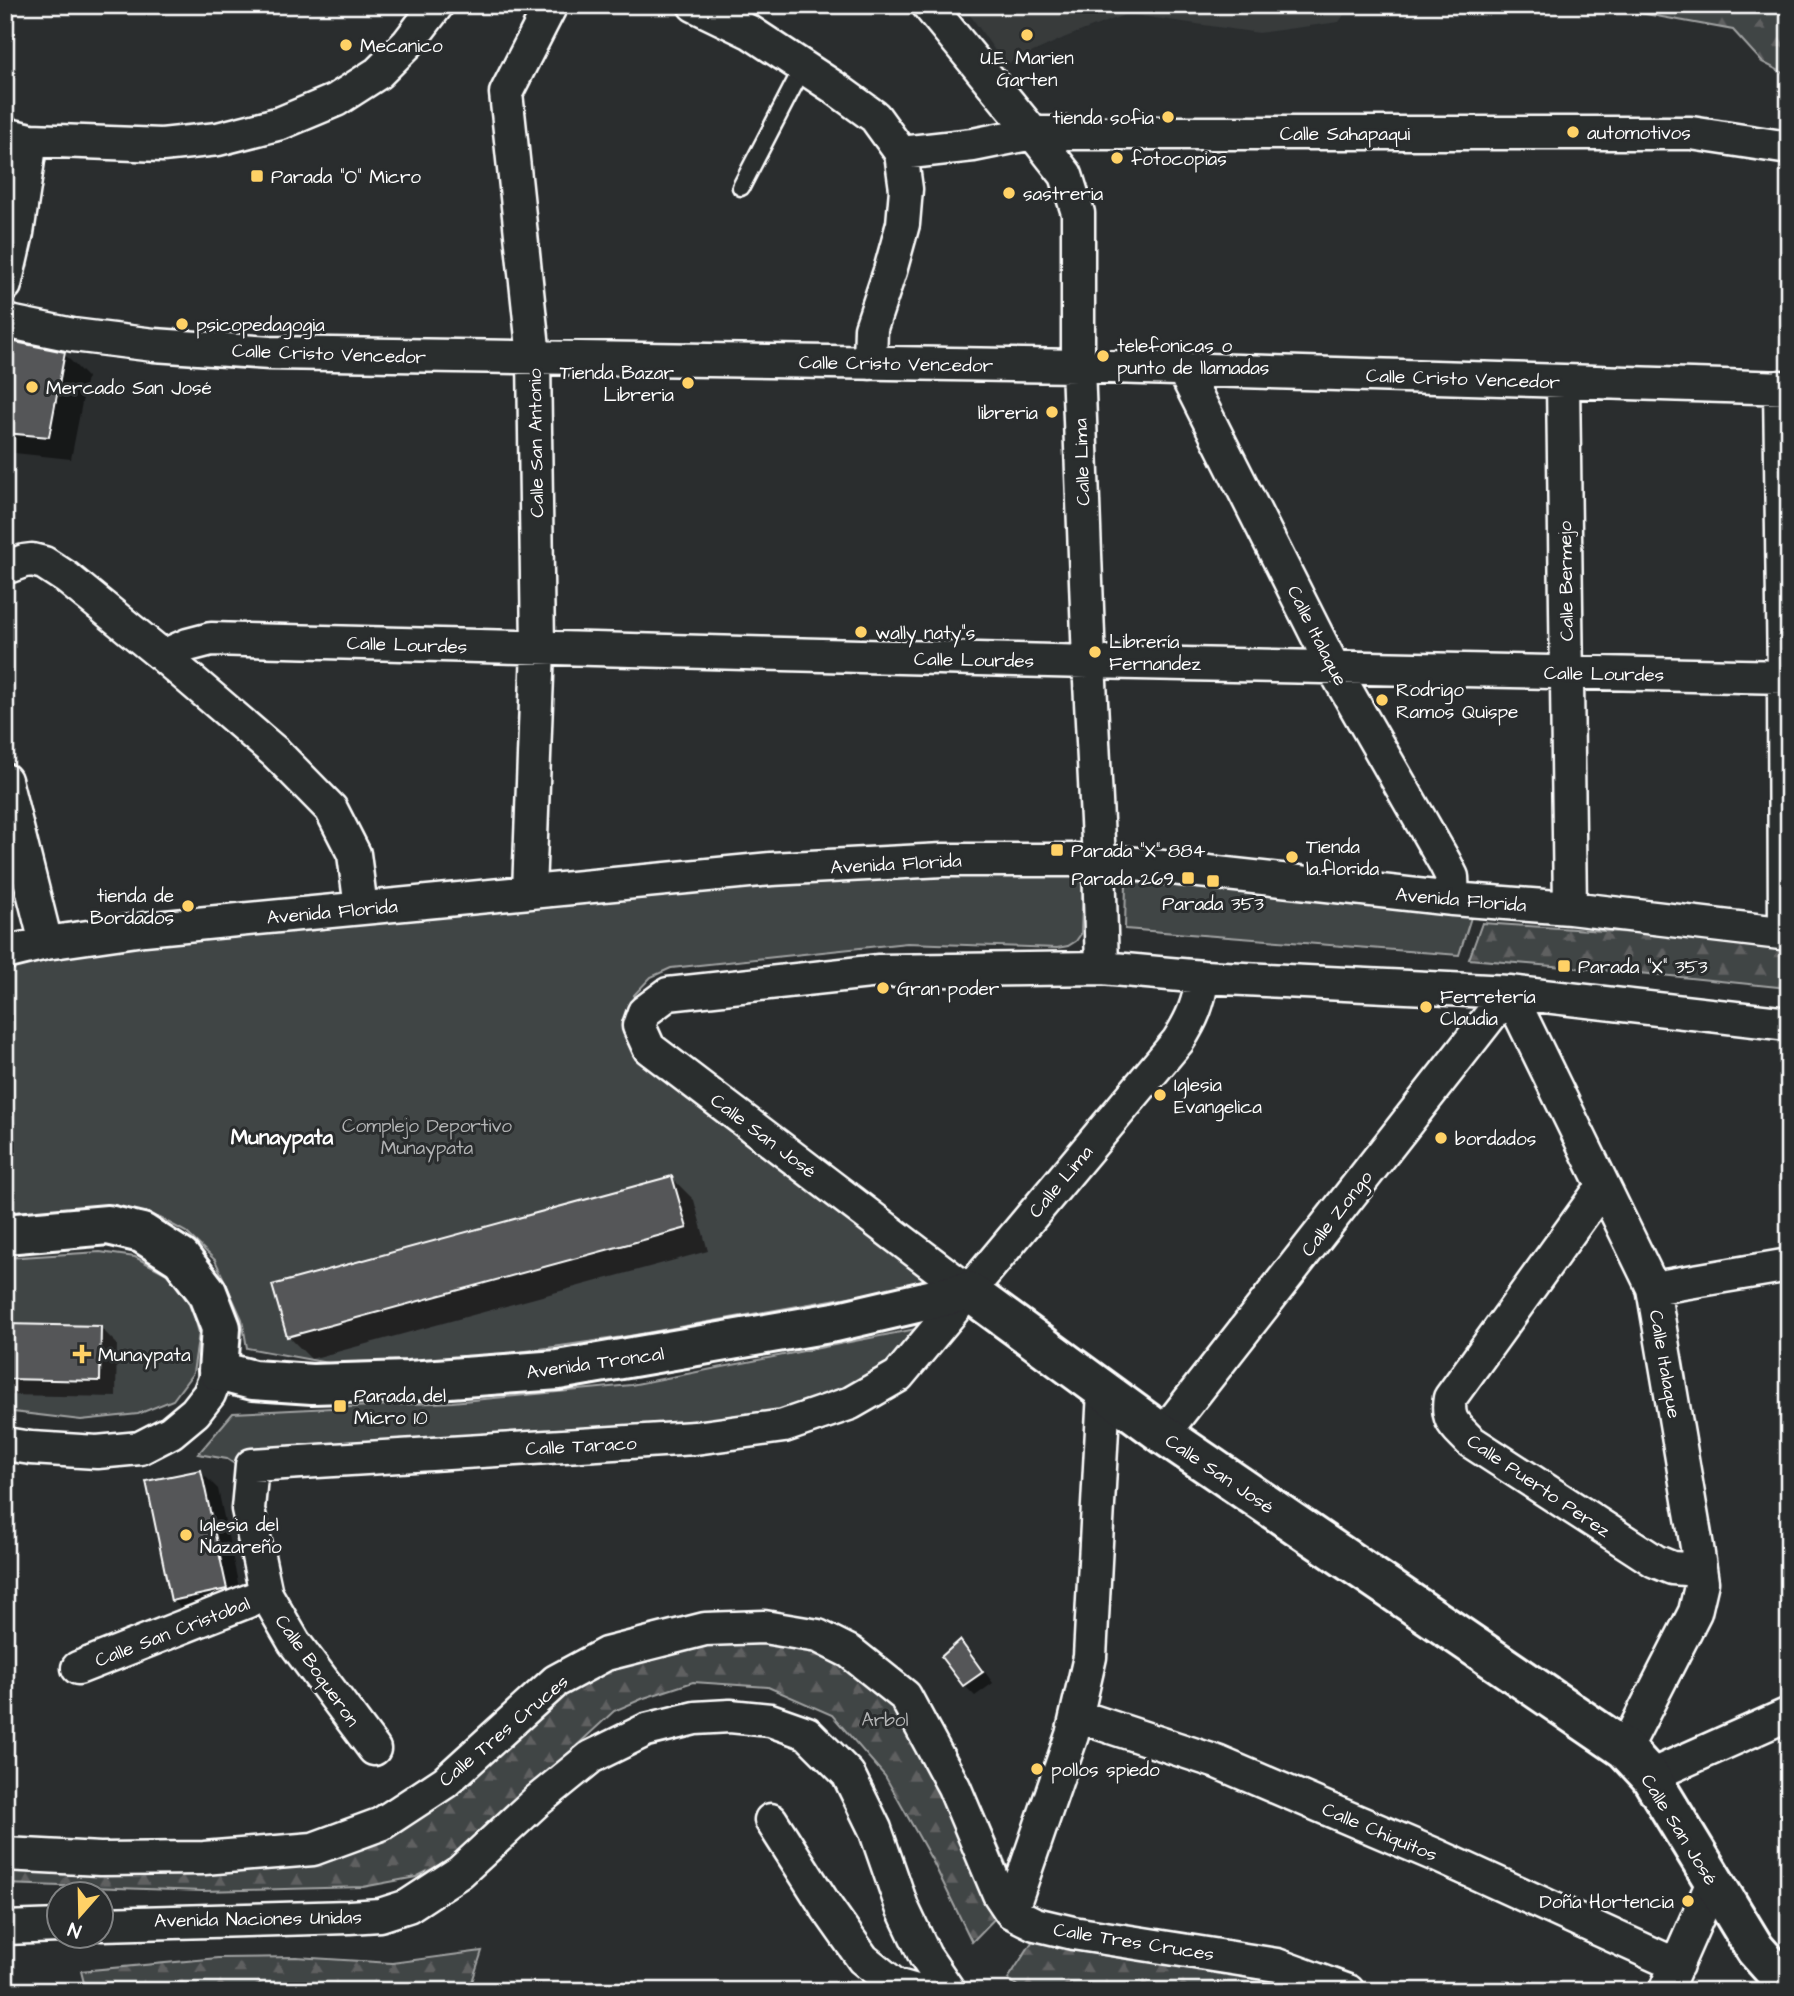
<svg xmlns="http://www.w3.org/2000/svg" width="1794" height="1996" font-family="'Architects Daughter',sans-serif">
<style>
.built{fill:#373a3b}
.green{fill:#414445;stroke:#a0a2a2;stroke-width:2}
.forest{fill:url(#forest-firs);stroke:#a0a2a2;stroke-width:2}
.shadow{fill:#0007}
.building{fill:#555758;stroke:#fff;stroke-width:2}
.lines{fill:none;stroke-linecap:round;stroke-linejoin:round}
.lane-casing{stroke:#fff;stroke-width:21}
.street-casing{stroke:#fff;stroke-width:37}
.secondary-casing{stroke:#fff;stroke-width:44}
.lane{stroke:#2a2d2e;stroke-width:16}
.street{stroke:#2a2d2e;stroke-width:32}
.secondary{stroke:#2a2d2e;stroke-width:38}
.poi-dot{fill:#ffd166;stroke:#2a2d2e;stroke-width:2.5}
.labels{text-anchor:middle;stroke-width:6;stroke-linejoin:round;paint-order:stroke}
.poi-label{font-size:19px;fill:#fff;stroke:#2a2d2e;text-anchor:start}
.street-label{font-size:19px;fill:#fff;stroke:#2a2d2e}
.park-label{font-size:19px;fill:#b3b4b5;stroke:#2a2d2e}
.neighbourhood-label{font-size:21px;font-weight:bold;fill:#fff;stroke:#2a2d2e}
</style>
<defs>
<pattern id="forest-firs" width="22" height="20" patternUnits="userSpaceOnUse" patternTransform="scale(1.75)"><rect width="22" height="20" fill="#414445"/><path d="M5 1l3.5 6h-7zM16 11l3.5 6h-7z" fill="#5e6061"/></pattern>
</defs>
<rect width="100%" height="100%" fill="#2a2d2e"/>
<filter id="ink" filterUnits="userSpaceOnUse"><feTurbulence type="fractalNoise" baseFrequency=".0143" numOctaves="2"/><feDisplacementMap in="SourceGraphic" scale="14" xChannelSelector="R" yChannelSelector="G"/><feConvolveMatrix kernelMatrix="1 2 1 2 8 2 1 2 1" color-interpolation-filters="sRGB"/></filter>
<g filter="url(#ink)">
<path class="built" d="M 963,5 L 1351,5 L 1339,22 L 1259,33 L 1127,14 L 1066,37 L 1005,65 Z"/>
<path class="green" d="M 1078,871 L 1083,881 L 1081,934 L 1076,941 L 1068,946 L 1057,948 L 907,943 L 671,968 L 651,977 L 634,995 L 631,1017 L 949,1292 L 882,1291 L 629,1336 L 450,1362 L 344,1366 L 247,1348 L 242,1319 L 215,1260 L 186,1232 L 160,1218 L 121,1207 L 5,1214 L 5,960 L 231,924 L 862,874 Z
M 1126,882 L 1473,911 L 1459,955 L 1125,929 Z
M 100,1252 L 135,1257 L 167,1274 L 190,1300 L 199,1333 L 193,1373 L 173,1400 L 138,1414 L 81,1420 L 5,1411 L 5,1258 Z
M 926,1327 L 886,1379 L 753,1418 L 242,1469 L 227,1459 L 198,1454 L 233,1413 L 452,1402 L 631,1385 Z"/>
<path class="forest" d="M 1643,5 L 1774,5 L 1789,18 L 1789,76 L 1762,62 L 1733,30 L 1640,13 Z
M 1482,923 L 1697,937 L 1789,947 L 1789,988 L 1661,975 L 1469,959 Z
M 789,1619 L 915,1694 L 974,1791 L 1012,1877 L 1004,1909 L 972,1942 L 933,1862 L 885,1776 L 832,1715 L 768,1687 L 693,1682 L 644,1698 L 614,1711 L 457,1856 L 416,1877 L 363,1887 L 202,1891 L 5,1884 L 5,1845 L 202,1851 L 347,1837 L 558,1682 Z
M 1045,1922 L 1329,1991 L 1024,1991 L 1008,1979 Z
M 482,1951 L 469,1991 L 86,1991 L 81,1971 L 218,1958 L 296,1957 L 392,1963 Z"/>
<path class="shadow" d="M 5,342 L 64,354 L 87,377 L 71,459 L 5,452 Z
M 672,1178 L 694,1200 L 708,1251 L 311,1359 L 288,1336 Z
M 5,1326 L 100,1327 L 117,1344 L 116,1397 L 5,1395 Z
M 201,1472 L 218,1489 L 243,1606 L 190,1617 L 173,1600 Z
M 960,1642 L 971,1653 L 993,1683 L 975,1696 L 964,1685 Z"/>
<path class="building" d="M 5,340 L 65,352 L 49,437 L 5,433 Z
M 672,1176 L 687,1228 L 287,1337 L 272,1285 Z
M 5,1324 L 101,1326 L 100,1381 L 5,1379 Z
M 201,1470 L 227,1589 L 171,1601 L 146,1481 Z
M 960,1640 L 983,1672 L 963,1686 L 941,1657 Z"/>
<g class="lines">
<g class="lane-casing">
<path id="lane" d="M 741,187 L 803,67"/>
</g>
<g class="street-casing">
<path id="street" d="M 694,5 L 750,32 L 835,88 L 875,117 L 901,153 L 906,189 L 903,224 L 890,271 L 871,328 L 870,363
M 928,5 L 1033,133 L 1066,175 L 1078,213 L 1078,366 L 1089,662 L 1099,860 L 1102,968
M 5,134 L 31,140 L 162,145 L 218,139 L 281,123 L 336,100 L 378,73 L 408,43 L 437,5
M 901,153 L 973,145 L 1033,133 L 1691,133 L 1789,148
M 5,285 L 17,233 L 31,140
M 5,321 L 73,335 L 154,345 L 270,353 L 1078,366 L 1789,388
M 1183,369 L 1333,667 L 1445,863 L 1452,877 L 1453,899
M 1563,381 L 1570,908
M 1780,387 L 1784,677 L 1785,933
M 5,568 L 24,561 L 32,560 L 44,563 L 67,578 L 163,656 L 276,753 L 331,809 L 354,854 L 361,908
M 163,656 L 188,645 L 211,639 L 1089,662 L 1789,677
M 5,780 L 46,943
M 529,892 L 538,648 L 534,357 L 506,93 L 551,5
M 5,953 L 46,943 L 144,929 L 771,869 L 943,860 L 1099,860 L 1453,899 L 1570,908 L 1789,934
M 1603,1186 L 1450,1398 C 1446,1421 1456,1426 1470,1441 L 1655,1561 L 1672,1568 L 1700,1570
M 1653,1288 L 1789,1265
M 968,1291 L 649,1048 L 639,1026 L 644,1012 L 668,994 L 879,971 L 1102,968 L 1203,977 L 1509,992 L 1789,1024
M 1163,1434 L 1509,992 L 1653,1288 L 1697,1547 L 1702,1582 L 1695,1612 L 1625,1749
M 5,1444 L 31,1448 L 97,1452 L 140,1448 L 171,1432 L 195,1412 L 209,1394 L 218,1371
M 78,1668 L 266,1594
M 1077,1716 L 1217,1762 L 1438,1856 L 1677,1965
M 374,1749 L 294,1642 L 266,1594 L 248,1509 L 252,1465 L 695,1438 L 784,1426 L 851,1403 L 898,1376 L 1178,1041 C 1193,1018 1198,1004 1203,977
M 1650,1776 L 1789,1714
M 771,1820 L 827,1908 L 863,1959 L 895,1985 L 916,1991
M 5,1854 L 100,1859 L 204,1858 L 313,1849 L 381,1824 L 445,1782 L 556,1681 L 606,1654 L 705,1629 L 764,1627 L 818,1636 L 850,1652 L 905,1696 L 954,1787 L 999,1894 L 1011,1912 L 1035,1924 L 1073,1933 L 1277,1965 L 1348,1991
M 1011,1912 L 1072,1735 L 1090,1657 L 1104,1391
M 102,1924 L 349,1917 L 380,1915 L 408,1906 L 437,1887 L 460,1872 L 537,1801 L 591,1757 L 646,1730 L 695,1718 L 730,1716 L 770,1720 L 807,1733 L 848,1774 L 875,1829 L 902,1907 L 925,1956 L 949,1991
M 5,1928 L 60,1926
M 1665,1991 L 1713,1882"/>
</g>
<g class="secondary-casing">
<path id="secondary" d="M 5,1234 L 108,1225 L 142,1233 L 181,1258 L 207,1292 L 221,1328 L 218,1371 L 253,1380 L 312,1384 L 409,1381 L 558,1370 L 835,1322 L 968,1291 L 1163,1434 L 1625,1749 L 1650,1776 L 1755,1949 L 1789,1987"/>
</g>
<use href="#lane" class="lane"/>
<use href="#street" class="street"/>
<use href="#secondary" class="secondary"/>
</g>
</g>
<g class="poi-dot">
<circle cx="1027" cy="35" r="7"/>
<circle cx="346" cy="45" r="7"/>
<circle cx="1168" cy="117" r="7"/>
<circle cx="1573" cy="132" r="7"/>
<circle cx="1117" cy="158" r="7"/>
<rect x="250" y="169" width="14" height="14" rx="3.5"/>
<circle cx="1009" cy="193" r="7"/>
<circle cx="182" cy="324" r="7"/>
<circle cx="1103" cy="356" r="7"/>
<circle cx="688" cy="383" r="7"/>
<circle cx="32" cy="387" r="7"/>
<circle cx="1052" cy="412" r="7"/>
<circle cx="861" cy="632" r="7"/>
<circle cx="1095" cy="652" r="7"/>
<circle cx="1382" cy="700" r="7"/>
<rect x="1050" y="843" width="14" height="14" rx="3.5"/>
<circle cx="1292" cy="857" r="7"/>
<rect x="1181" y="871" width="14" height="14" rx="3.5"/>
<rect x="1206" y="874" width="14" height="14" rx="3.5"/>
<circle cx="188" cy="906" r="7"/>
<rect x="1557" y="959" width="14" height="14" rx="3.5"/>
<circle cx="883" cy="988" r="7"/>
<circle cx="1426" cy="1007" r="7"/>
<circle cx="1160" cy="1095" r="7"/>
<circle cx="1441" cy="1138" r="7"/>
<path d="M78.5 1343.5h7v7h7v7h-7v7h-7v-7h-7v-7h7z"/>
<rect x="333" y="1399" width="14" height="14" rx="3.5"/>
<circle cx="186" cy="1535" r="7"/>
<circle cx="1037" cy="1769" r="7"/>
<circle cx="1688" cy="1901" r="7"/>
</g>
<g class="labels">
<g class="poi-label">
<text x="360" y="52">Mecanico</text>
<text x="1027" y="64" text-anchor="middle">U.E. Marien<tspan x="1027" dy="22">Garten</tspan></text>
<text x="1154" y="124" text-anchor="end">tienda sofia</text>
<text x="1587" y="139">automotivos</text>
<text x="1131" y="165">fotocopias</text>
<text x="271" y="183">Parada "O" Micro</text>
<text x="1023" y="200">sastreria</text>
<text x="196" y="331">psicopedagogia</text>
<text x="1117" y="352">telefonicas o<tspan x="1117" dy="22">punto de llamadas</tspan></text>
<text x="674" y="379" text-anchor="end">Tienda Bazar<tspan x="674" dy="22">Libreria</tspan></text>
<text x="46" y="394">Mercado San José</text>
<text x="1038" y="419" text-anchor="end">libreria</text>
<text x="875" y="639">wally naty"s</text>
<text x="1109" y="648">Librería<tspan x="1109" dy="22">Fernandez</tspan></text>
<text x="1396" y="696">Rodrigo<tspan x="1396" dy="22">Ramos Quispe</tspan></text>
<text x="1306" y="853">Tienda<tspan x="1306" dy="22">la.florida</tspan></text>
<text x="1071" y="857">Parada "X" 884</text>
<text x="1174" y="885" text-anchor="end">Parada 269</text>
<text x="174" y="902" text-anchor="end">tienda de<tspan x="174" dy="22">Bordados</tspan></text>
<text x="1213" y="910" text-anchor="middle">Parada 353</text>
<text x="1578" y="973">Parada "X" 353</text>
<text x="897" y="995">Gran poder</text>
<text x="1440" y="1003">Ferretería<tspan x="1440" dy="22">Claudia</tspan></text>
<text x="1174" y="1091">Iglesia<tspan x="1174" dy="22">Evangelica</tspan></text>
<text x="1455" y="1145">bordados</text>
<text x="98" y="1361">Munaypata</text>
<text x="354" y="1402">Parada del<tspan x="354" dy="22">Micro 10</tspan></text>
<text x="200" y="1531">Iglesia del<tspan x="200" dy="22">Nazareño</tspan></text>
<text x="1051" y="1776">pollos spiedo</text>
<text x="1674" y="1908" text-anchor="end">Doña Hortencia</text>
</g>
<g class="street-label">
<text x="1345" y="140">Calle Sahapaqui</text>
<text transform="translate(329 353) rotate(2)" y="7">Calle Cristo Vencedor</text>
<text transform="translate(896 363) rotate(1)" y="7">Calle Cristo Vencedor</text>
<text transform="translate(1463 378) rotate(2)" y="7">Calle Cristo Vencedor</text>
<text transform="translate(535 443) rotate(-91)" y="7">Calle San Antonio</text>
<text transform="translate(1081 462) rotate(-92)" y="7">Calle Lima</text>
<text transform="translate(1565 581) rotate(-91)" y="7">Calle Bermejo</text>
<text transform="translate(1318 635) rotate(63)" y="7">Calle Italaque</text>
<text transform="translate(407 644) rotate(2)" y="7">Calle Lourdes</text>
<text transform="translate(974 659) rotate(1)" y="7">Calle Lourdes</text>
<text transform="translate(1604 673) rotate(1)" y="7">Calle Lourdes</text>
<text transform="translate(896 863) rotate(-3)" y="7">Avenida Florida</text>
<text transform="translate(1461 899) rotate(5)" y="7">Avenida Florida</text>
<text transform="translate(332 911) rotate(-5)" y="7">Avenida Florida</text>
<text transform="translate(764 1135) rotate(37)" y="7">Calle San José</text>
<text transform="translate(1060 1181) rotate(-50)" y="7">Calle Lima</text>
<text transform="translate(1336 1213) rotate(-52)" y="7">Calle Zongo</text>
<text transform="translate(595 1362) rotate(-8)" y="7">Avenida Troncal</text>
<text transform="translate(1666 1364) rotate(80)" y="7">Calle Italaque</text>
<text transform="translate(581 1445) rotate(-3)" y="7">Calle Taraco</text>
<text transform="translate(1220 1473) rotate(34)" y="7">Calle San José</text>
<text transform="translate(1539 1485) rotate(34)" y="7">Calle Puerto Perez</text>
<text transform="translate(172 1631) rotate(-21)" y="7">Calle San Cristobal</text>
<text transform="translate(318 1670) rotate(55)" y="7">Calle Boqueron</text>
<text transform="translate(503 1730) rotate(-40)" y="7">Calle Tres Cruces</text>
<text transform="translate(1680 1829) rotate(58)" y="7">Calle San José</text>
<text transform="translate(1380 1831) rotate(23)" y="7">Calle Chiquitos</text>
<text transform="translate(258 1918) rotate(-1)" y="7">Avenida Naciones Unidas</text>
<text transform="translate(1134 1941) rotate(9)" y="7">Calle Tres Cruces</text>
</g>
<g class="park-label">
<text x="427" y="1132">Complejo Deportivo<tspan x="427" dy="22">Munaypata</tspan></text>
<text x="885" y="1726">Arbol</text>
</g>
<g class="neighbourhood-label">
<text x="282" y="1144">Munaypata</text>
</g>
</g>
<rect width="1794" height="1996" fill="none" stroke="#2a2d2e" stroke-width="28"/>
<rect x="14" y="14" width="1766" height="1968" fill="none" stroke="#fff" stroke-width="2.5" filter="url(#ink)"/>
<g transform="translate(80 1915) rotate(200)"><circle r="33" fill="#2a2d2e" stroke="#7f8182" stroke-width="2"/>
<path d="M0-5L12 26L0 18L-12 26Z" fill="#ffd166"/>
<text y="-10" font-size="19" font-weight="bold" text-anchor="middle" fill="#ffffff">N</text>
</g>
</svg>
